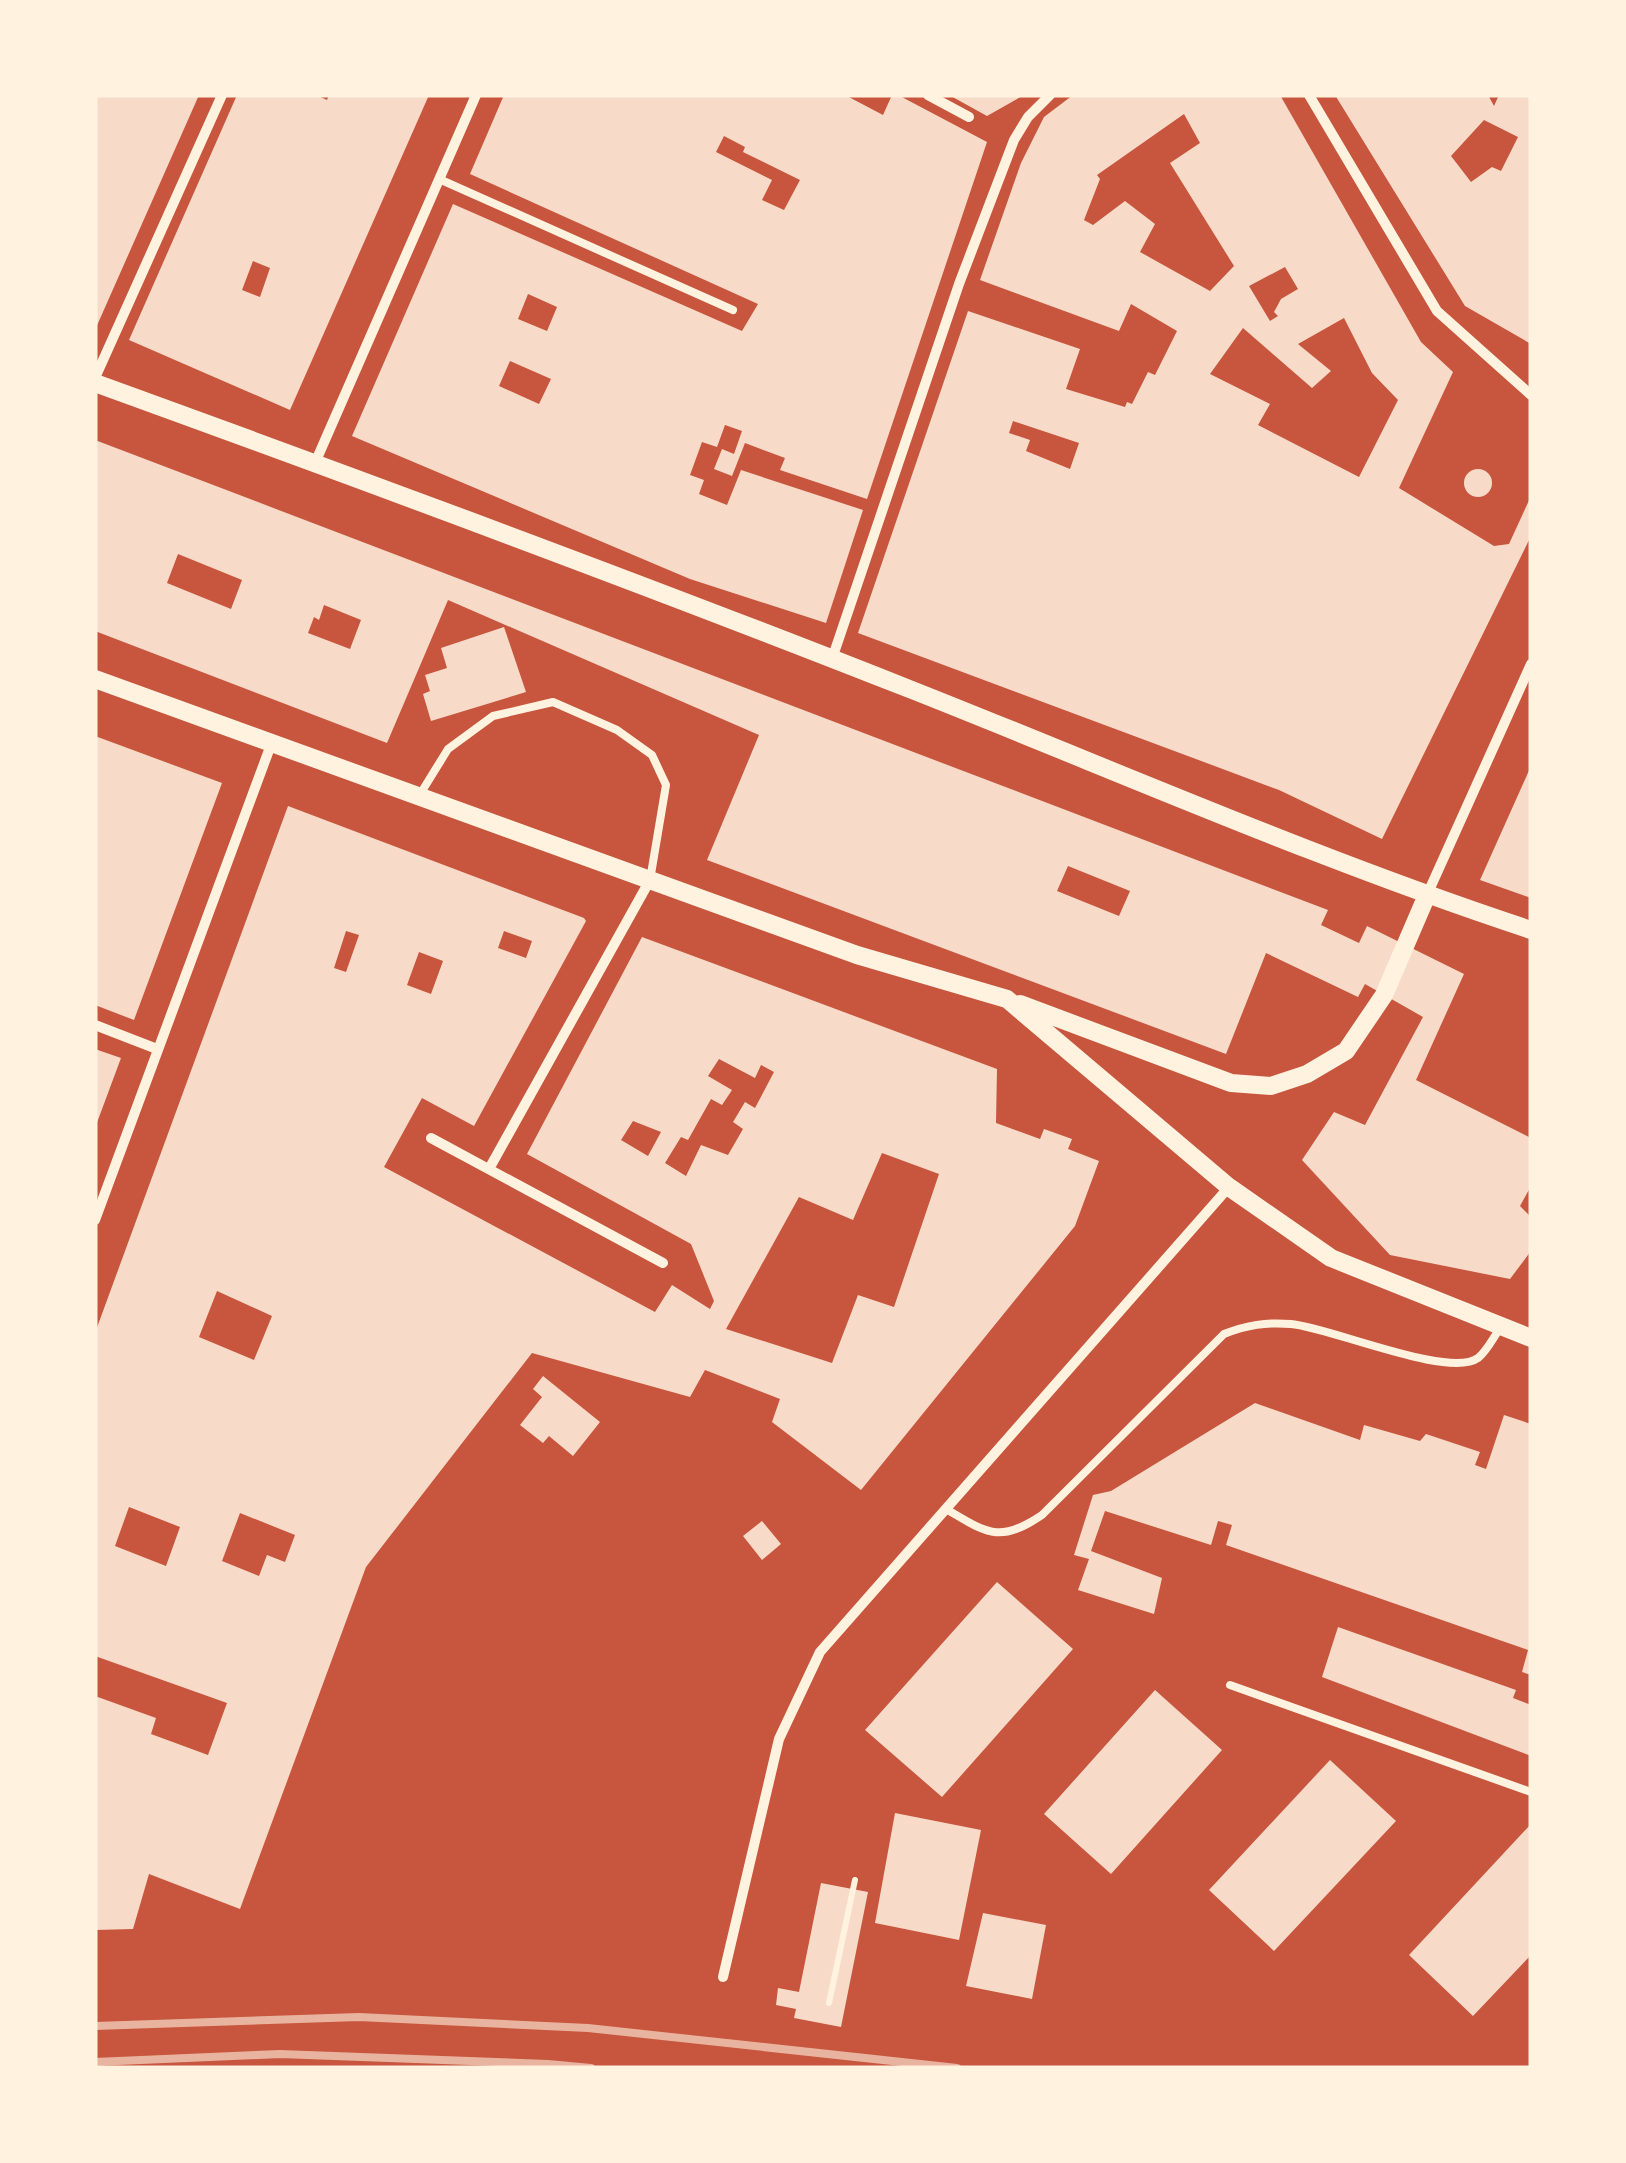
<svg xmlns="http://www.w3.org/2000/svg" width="1626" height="2163" font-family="'Golos Text',sans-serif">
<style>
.building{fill:#f7dbc8;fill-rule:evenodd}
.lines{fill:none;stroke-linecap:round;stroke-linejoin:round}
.path{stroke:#fff3e0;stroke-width:6}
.service{stroke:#fff3e0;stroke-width:8}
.minor{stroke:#fff3e0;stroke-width:10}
.tertiary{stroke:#fff3e0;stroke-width:18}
.rail{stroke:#e9b49f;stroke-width:8}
</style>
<rect width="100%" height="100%" fill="#c8553d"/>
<path class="building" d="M 95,95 L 199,95 L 95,330 Z
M 237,95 L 316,95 L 327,100 L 329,95 L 429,95 L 290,410 L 129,340 ZM 253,261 L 270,268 L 260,297 L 242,290 Z
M 504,95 L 845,95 L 883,115 L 892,95 L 898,95 L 987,142 L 867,499 L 780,470 L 785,458 L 745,443 L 732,476 L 714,469 L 722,449 L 734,454 L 742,431 L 725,425 L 717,447 L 702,442 L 690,475 L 704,480 L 699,494 L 727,505 L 741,470 L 863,510 L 826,623 L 690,579 L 352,436 L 453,204 L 742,331 L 758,304 L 470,174 ZM 724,136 L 745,147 L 743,152 L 800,180 L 784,210 L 762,200 L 772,180 L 716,152 ZM 528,294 L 557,307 L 547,331 L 518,319 ZM 510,361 L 551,379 L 539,404 L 499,386 Z
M 949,95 L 1024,95 L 987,116 Z
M 1073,95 L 1280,95 L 1421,342 L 1453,372 L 1399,488 L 1494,546 L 1509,544 L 1531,496 L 1531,536 L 1382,839 L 1279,790 L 858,633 L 968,311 L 1080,349 L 1066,389 L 1125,407 L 1127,402 L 1132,404 L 1148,372 L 1155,375 L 1177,331 L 1131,304 L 1119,331 L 980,280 L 1021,163 L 1044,117 ZM 1184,114 L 1200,143 L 1170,163 L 1234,266 L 1210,291 L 1140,252 L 1155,224 L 1125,201 L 1093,225 L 1084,220 L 1100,179 L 1097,175 ZM 1285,267 L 1298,289 L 1281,299 L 1274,312 L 1278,316 L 1270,321 L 1249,286 ZM 1344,318 L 1372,373 L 1398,400 L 1359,477 L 1258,425 L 1270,404 L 1210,374 L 1243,328 L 1312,388 L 1331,371 L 1298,344 ZM 1013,421 L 1079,443 L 1070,469 L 1026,451 L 1030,440 L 1009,433 Z
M 1335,95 L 1488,95 L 1494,106 L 1499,95 L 1531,95 L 1531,344 L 1465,306 ZM 1484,120 L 1518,137 L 1501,171 L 1492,167 L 1471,182 L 1451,156 Z
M 95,440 L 1328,910 L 1321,925 L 1359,943 L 1367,926 L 1464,974 L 1416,1080 L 1531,1138 L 1531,1186 L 1520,1206 L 1531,1217 L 1531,1251 L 1510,1279 L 1390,1255 L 1302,1160 L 1334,1112 L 1365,1125 L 1423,1017 L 1365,984 L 1358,997 L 1266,953 L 1226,1054 L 707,860 L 759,735 L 448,600 L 387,743 L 95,631 ZM 178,554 L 242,580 L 231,609 L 167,583 ZM 324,605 L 361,620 L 350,649 L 308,633 L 314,617 L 319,620 ZM 1068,866 L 1130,891 L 1119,916 L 1057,891 Z
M1464 483a14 14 0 1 1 28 0a14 14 0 1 1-28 0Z
M 504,627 L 526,692 L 431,721 L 423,694 L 430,691 L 425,675 L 447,668 L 441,648 Z
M 95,736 L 222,783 L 134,1020 L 95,1005 Z
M 1531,766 L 1531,898 L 1480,880 Z
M 288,806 L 584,918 L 586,921 L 474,1126 L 422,1098 L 384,1167 L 655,1312 L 672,1285 L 710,1309 L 714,1301 L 691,1244 L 527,1154 L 642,937 L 997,1069 L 996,1123 L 1040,1139 L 1044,1129 L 1072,1139 L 1068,1149 L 1099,1161 L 1075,1226 L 861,1490 L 772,1422 L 780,1399 L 705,1370 L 690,1397 L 532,1353 L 366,1567 L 240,1909 L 149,1874 L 133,1929 L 95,1930 L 95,1696 L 156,1718 L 151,1734 L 208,1755 L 227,1703 L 95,1656 L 95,1333 ZM 346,931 L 359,935 L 346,972 L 334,968 ZM 504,931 L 532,941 L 526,958 L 498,948 ZM 419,952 L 443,961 L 431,994 L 407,985 ZM 719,1059 L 755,1078 L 761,1065 L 774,1072 L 755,1108 L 745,1102 L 733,1122 L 743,1129 L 728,1155 L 701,1145 L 686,1176 L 665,1163 L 681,1137 L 688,1140 L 711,1099 L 722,1105 L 732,1090 L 708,1076 ZM 633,1121 L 661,1132 L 648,1156 L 621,1140 ZM 882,1153 L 939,1174 L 894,1307 L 858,1295 L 832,1363 L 726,1329 L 799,1197 L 853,1220 ZM 217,1291 L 272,1316 L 254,1360 L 199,1337 ZM 129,1507 L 180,1527 L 166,1566 L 115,1546 ZM 240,1513 L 295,1535 L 285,1562 L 267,1555 L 259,1576 L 222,1561 Z
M 95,1049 L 121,1058 L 95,1128 Z
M 543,1376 L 600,1422 L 573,1456 L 549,1436 L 543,1443 L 520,1425 L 542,1397 L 533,1389 Z
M 1255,1403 L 1360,1440 L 1364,1425 L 1420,1441 L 1426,1434 L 1480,1452 L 1475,1465 L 1486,1469 L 1504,1415 L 1531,1424 L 1531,1675 L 1522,1672 L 1528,1650 L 1226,1545 L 1232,1525 L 1218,1521 L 1211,1545 L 1105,1511 L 1091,1551 L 1162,1578 L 1154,1614 L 1078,1590 L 1089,1559 L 1074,1555 L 1093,1495 L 1111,1491 Z
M 762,1521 L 781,1544 L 762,1560 L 743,1536 Z
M 997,1582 L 1073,1649 L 942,1797 L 865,1730 Z
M 1338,1627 L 1516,1690 L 1513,1698 L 1531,1705 L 1531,1756 L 1322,1677 Z
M 1155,1690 L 1222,1750 L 1111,1874 L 1044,1814 Z
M 1330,1760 L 1396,1821 L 1274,1951 L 1209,1890 Z
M 895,1813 L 981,1830 L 959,1940 L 875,1923 Z
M 1531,1824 L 1531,1955 L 1473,2016 L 1409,1955 Z
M 821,1883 L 868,1892 L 841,2027 L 794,2018 L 796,2009 L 776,2005 L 778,1988 L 799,1992 Z
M 983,1913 L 1046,1925 L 1032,1999 L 966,1986 Z"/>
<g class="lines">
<path class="path" d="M 829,2003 L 855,1880"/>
<path class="service" d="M 439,179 L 733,310
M 419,796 L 448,749 L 493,716 L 553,702 L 617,730 L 652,755 L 666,785 L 650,880
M 946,1509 C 987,1533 999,1544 1042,1515 L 1224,1334 C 1247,1325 1266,1322 1291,1324 C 1329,1327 1449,1379 1478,1358 C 1487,1351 1494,1336 1501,1327
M 1230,1685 L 1531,1792"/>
<path class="minor" d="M 928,95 L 969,117
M 1309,95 L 1437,311 L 1531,395
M 95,378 L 222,95
M 315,463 L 476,95
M 832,659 L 959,284 L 1014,140 L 1028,117 L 1050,95
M 1427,895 L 1531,664
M 95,1025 L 157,1049
M 431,1138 L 663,1263
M 489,1169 L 650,880
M 95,1220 L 272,742
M 723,1977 L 779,1739 L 820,1652 L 1229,1187"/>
<path class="tertiary" d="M 95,383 C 368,482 641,583 912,690 C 1117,771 1321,861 1531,930
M 95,679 L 857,955 L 1007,999 L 1229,1187 L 1331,1258 L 1531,1338
M 1020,1004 L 1231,1083 L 1271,1086 L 1307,1074 L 1346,1051 L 1384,995 L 1427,895"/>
<path class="rail" d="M 95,2026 L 359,2017 L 588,2028 L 957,2068
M 95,2062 L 280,2054 L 548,2064 L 591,2068"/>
</g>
<rect width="1626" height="2163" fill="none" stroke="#fff3e0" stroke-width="195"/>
</svg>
